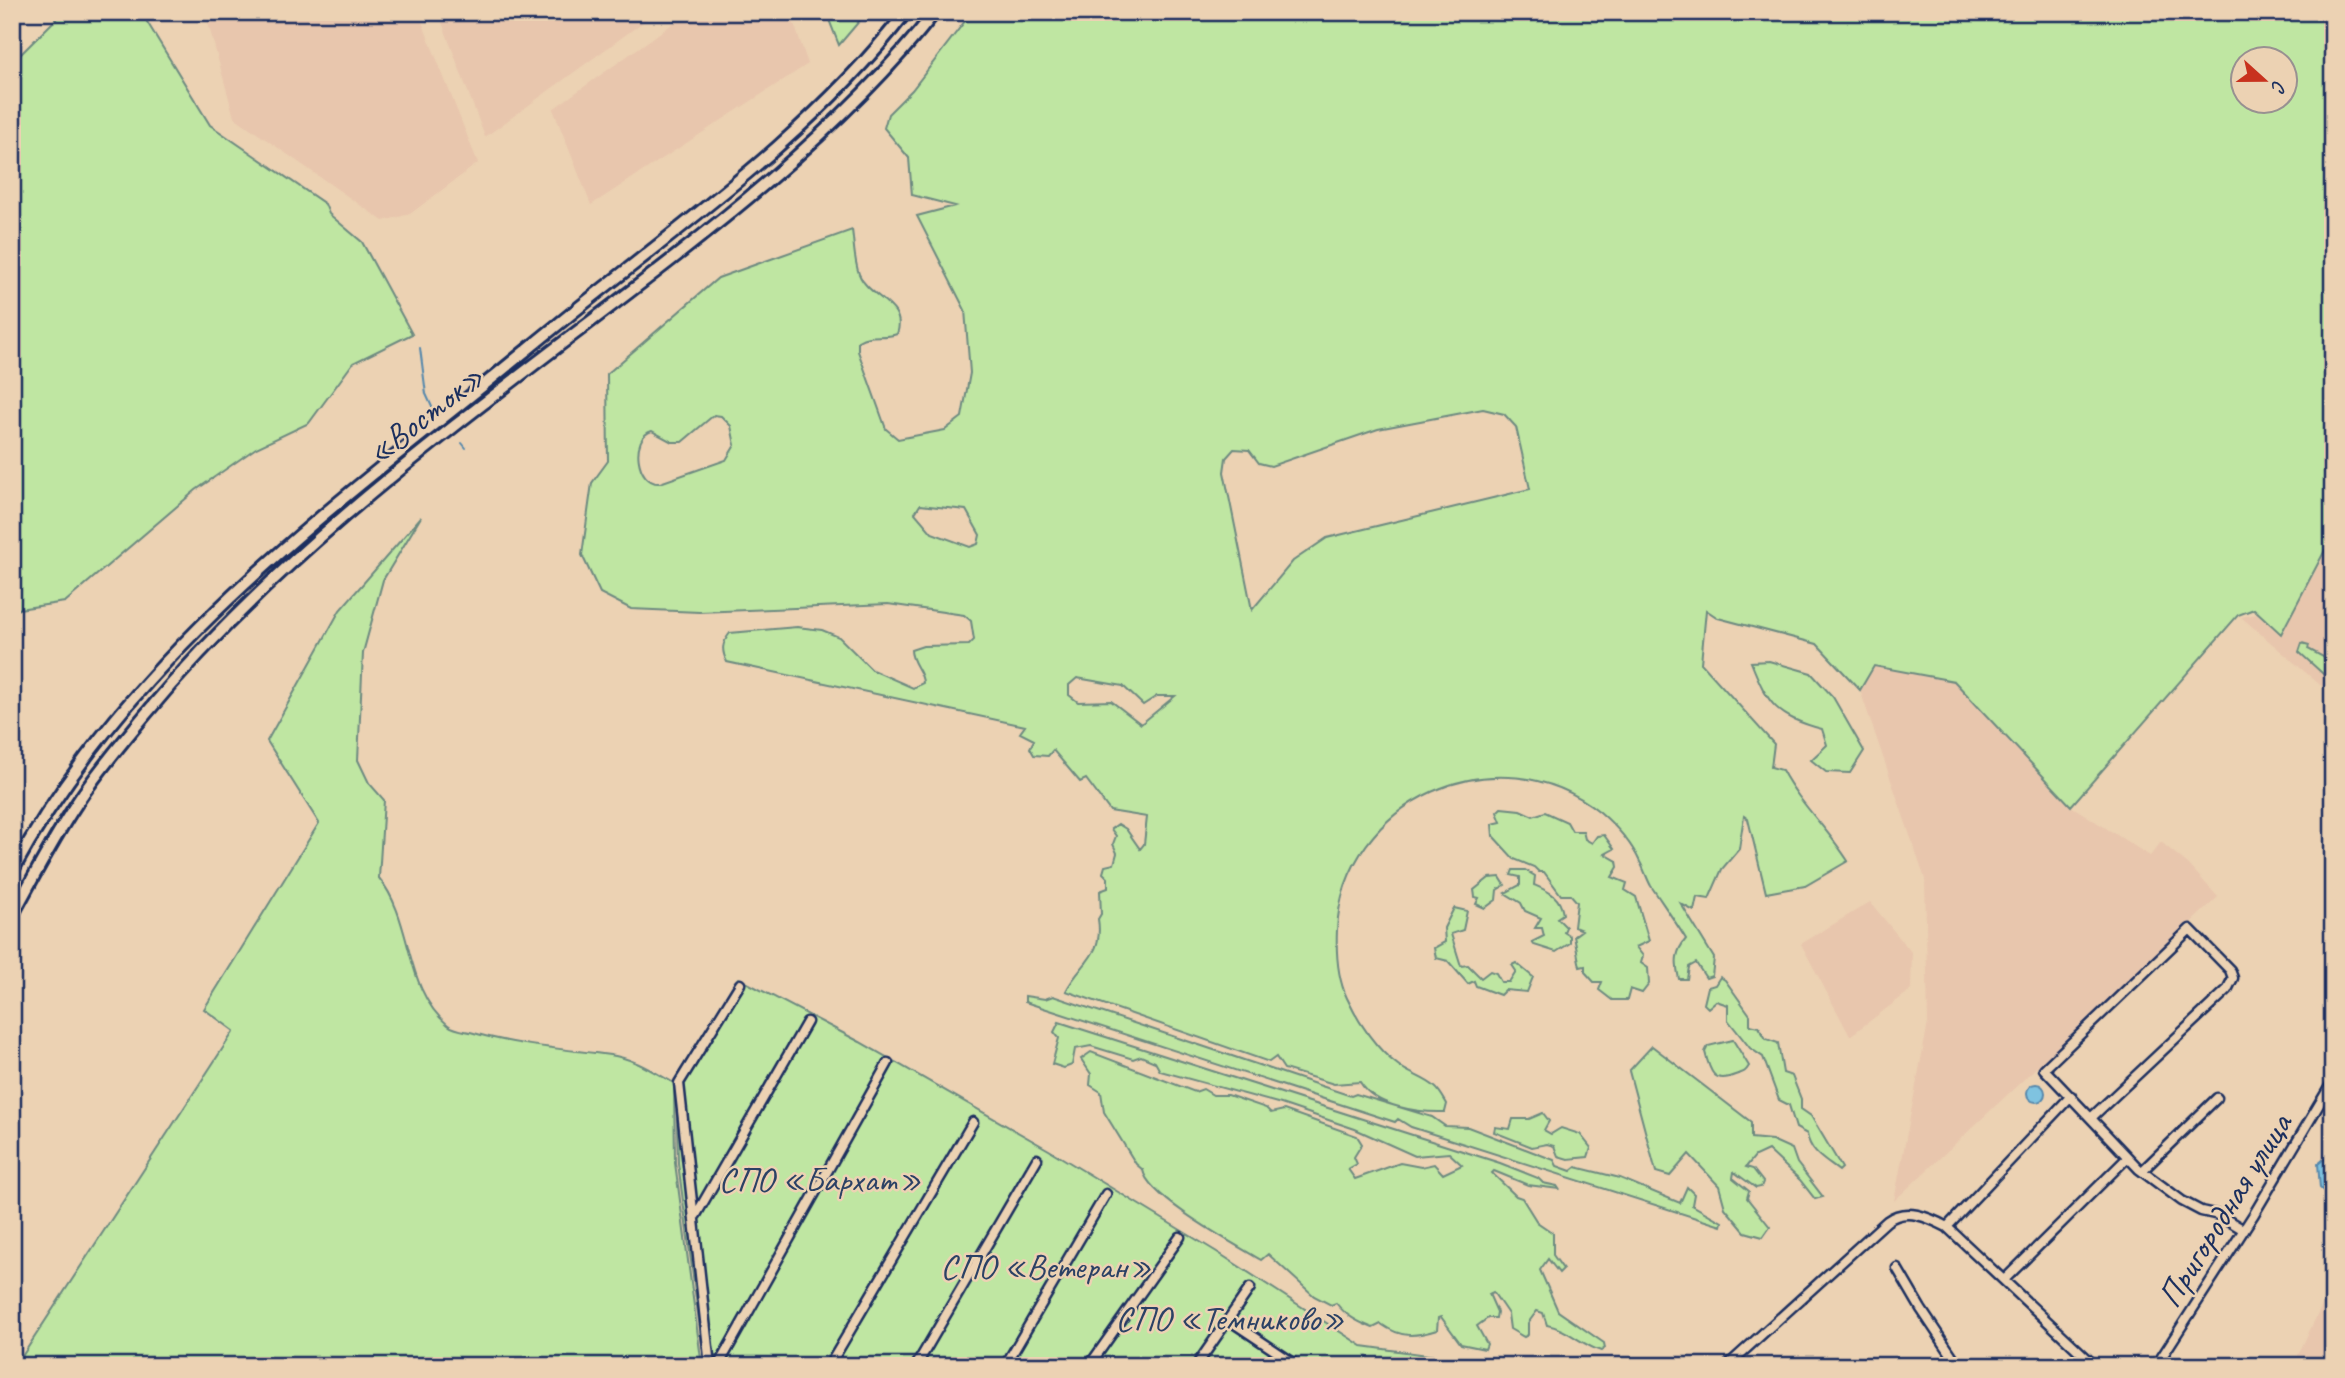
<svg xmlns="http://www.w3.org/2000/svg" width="2345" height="1378" font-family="Caveat,sans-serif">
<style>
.built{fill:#e8c6ad}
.green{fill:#bfe6a2;stroke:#6d8a80;stroke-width:2;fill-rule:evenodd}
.water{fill:#7fc3e0;stroke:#5788ac;stroke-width:2}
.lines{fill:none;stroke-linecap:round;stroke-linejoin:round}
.stream{stroke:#5788ac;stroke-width:2}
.minor-casing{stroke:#1b2f5e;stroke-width:13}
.highway-casing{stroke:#1b2f5e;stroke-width:16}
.minor{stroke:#ecd2b3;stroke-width:8}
.highway{stroke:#ecd2b3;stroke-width:10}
.labels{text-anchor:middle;stroke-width:5;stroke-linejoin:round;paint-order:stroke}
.street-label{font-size:35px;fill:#1b2f5e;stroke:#ecd2b3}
.park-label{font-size:35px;fill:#2b4165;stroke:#ecd2b3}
</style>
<rect width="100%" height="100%" fill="#ecd2b3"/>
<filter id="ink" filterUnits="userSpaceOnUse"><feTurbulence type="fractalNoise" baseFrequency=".0143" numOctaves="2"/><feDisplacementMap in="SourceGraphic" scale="14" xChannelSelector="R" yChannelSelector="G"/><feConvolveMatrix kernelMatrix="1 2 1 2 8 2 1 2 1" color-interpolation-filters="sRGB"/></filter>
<g filter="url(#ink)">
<path class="built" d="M 205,12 L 418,12 L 478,163 L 410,214 L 383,221 L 234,117 Z
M 438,12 L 657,12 L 485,137 Z
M 689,12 L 790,12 L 808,64 L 591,205 L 553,109 Z
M 2333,539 L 2333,696 L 2241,617 L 2257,614 L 2281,635 Z
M 1874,666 L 1954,681 L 2071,806 L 2150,856 L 2161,842 L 2188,864 L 2218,897 L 1894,1201 L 1928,1023 L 1925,879 L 1860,690 Z
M 1870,902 L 1912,953 L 1911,990 L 1850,1036 L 1801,944 Z
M 2333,1283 L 2333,1366 L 2293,1366 L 2306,1338 Z"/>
<path class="green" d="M 63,12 L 141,12 L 210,125 L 325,204 L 329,214 L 362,242 L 412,334 L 353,363 L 309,423 L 256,448 L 196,490 L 65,602 L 12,610 L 12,63 Z
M 826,12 L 867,12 L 839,45 Z
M 972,12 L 2333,12 L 2333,535 L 2281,634 L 2254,609 L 2238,615 L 2071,806 L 1954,681 L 1874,666 L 1860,690 L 1817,644 L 1718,618 L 1706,610 L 1701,663 L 1774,744 L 1771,767 L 1782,770 C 1800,804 1828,829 1848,861 L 1805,886 L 1766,893 L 1748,819 L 1744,816 L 1739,849 L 1722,869 L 1709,899 L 1697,897 L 1694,911 L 1681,904 L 1714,958 L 1712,976 L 1706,978 L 1696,963 L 1689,967 L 1687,979 L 1679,979 C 1675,962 1675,952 1686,939 C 1675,921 1663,904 1651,886 C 1647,879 1644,869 1640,862 C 1632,844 1615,825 1600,812 C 1498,730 1343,800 1337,930 C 1336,952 1338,979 1347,998 C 1358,1022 1377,1050 1398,1065 C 1409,1074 1425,1078 1435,1087 C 1440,1091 1444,1099 1447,1104 L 1445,1112 C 1419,1113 1375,1107 1360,1082 L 1334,1084 L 1284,1069 L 1276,1057 L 1269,1062 L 1066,991 C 1080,963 1104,956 1098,919 L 1101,914 L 1100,891 L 1108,888 L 1108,878 L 1103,873 L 1105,866 L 1114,864 L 1117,853 L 1113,844 L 1116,836 L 1111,829 L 1118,824 L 1126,829 L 1140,849 L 1144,844 L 1147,817 L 1110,811 L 1086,779 L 1080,782 L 1053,750 L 1048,756 L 1034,755 L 1030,748 L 1034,740 L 1020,733 L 1025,726 L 727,662 C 721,650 722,643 730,633 L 797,627 L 822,630 L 839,637 L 872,670 L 913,688 L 923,683 C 923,671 911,663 911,650 L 923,646 L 969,645 L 974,640 L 971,621 L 964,615 L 888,604 L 699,612 L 631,609 L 600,593 L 582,555 L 592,483 L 608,461 L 607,374 L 718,278 L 852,230 C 854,243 854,260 859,274 C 868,298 908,304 897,334 C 883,339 871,333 858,341 L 858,351 L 886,429 L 898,439 L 945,430 L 962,417 L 970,373 L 965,310 L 917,216 L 955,206 L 912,195 L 909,158 L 884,128 L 888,114 L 912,90 ZM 2244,60 L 2286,60 L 2286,102 L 2244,102 ZM 1483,409 L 1504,414 L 1516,427 L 1530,489 L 1327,538 L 1293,561 L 1252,610 L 1224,472 L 1226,458 L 1234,449 L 1249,450 L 1259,463 L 1271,466 L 1378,429 ZM 714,415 L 721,416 L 731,426 L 735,445 L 726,460 L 660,483 C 636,485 630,437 652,431 L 672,442 L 682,442 ZM 920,505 L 966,510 L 980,535 L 978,544 L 970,547 L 932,533 L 915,513 ZM 1077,678 L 1123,686 L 1143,705 L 1157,696 L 1175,696 L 1141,724 L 1111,701 L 1078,702 L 1069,695 L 1069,685 Z
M 421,517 L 383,580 L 363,653 L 358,760 L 369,783 L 384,800 L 379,878 C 414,921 403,988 448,1025 C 454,1030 466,1031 474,1033 C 519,1046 564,1049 610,1055 C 633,1058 654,1072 674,1083 L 675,1163 L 702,1366 L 34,1366 L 21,1358 L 234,1031 L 204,1009 L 319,823 L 267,741 L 340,610 Z
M 2302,643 L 2309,645 L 2308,649 L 2333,662 L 2333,683 L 2299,652 Z
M 1769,661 L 1811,673 L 1833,697 L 1864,751 L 1850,773 L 1826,772 L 1811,760 L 1827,745 L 1822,729 C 1777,717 1768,705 1751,662 Z
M 1501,808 L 1520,810 L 1533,816 L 1545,812 L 1567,822 L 1572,831 L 1583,831 L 1585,839 L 1592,843 L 1597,836 L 1604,835 L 1614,849 L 1605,854 L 1617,861 L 1618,867 L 1612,877 L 1627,883 L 1625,890 L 1636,897 L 1649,941 L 1636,947 L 1643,956 L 1641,963 L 1648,968 L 1649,984 L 1642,993 L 1630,989 L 1627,1000 L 1612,1000 L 1599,990 L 1602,982 L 1594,982 L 1585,972 L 1585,966 L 1580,967 L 1574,936 L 1582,930 L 1574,927 L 1577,902 L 1571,895 L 1561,895 L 1544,872 L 1539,872 L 1534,867 L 1514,859 L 1493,836 L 1492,824 L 1501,822 L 1497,812 Z
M 1513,870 L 1525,870 L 1535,876 L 1534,885 C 1550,892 1560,896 1563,914 L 1557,918 L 1566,927 L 1564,932 L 1570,936 L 1570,943 L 1556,952 L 1534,945 L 1532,942 L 1544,936 L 1542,928 L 1535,928 L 1541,918 L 1525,911 L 1521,903 L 1505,893 L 1520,885 L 1520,877 L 1511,875 Z
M 1500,877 L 1505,885 L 1497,890 L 1496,900 L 1485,908 L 1476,904 L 1479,898 L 1475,897 L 1474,890 L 1489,878 Z
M 1454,908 L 1467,911 L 1463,930 L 1451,934 L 1461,966 L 1468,965 L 1481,978 L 1490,971 L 1496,973 L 1501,982 L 1509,982 L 1516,971 L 1512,965 L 1516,963 L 1533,977 L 1527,992 L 1505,990 L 1500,995 L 1476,986 L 1474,981 L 1468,984 L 1448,961 L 1436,958 L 1434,948 L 1445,942 L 1444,928 Z
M 1720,977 L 1725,980 L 1750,1015 L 1750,1025 L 1759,1027 L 1766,1039 L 1778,1043 L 1783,1073 L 1792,1076 L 1801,1099 L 1801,1109 L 1811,1116 L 1842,1168 L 1839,1171 C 1825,1160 1810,1153 1807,1134 L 1796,1128 L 1789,1105 L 1779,1100 L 1763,1057 L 1750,1048 L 1728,1020 L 1728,1005 L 1716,1001 L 1708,1008 L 1704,1004 L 1708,987 L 1715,985 Z
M 738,978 L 860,1042 L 1049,1150 L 1217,1252 L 1362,1346 L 1508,1366 L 705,1366 L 678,1163 L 676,1078 Z
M 1025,996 L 1045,999 L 1053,996 L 1351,1096 L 1356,1094 L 1432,1117 L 1445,1126 L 1468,1127 L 1554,1160 L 1557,1166 L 1571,1171 L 1576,1167 L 1620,1178 L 1680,1203 L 1687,1187 L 1694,1194 L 1692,1205 L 1722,1222 L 1721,1226 L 1411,1127 L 1398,1119 L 1395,1122 L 1025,1002 Z
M 1059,1022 L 1500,1163 L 1538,1178 L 1543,1183 L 1557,1186 L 1559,1189 L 1528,1185 L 1494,1171 L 1492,1173 L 1516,1196 L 1522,1198 L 1537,1222 L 1553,1233 L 1553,1255 L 1563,1269 L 1559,1273 L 1548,1259 L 1540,1270 L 1558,1311 L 1604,1343 L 1605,1348 L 1601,1351 C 1582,1345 1566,1328 1547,1325 L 1543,1313 L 1537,1311 L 1528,1323 L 1528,1335 L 1524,1337 L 1510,1329 L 1508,1314 L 1493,1292 L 1489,1294 L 1497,1312 L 1496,1318 L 1488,1318 L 1477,1326 L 1487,1344 L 1485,1349 L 1461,1344 L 1441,1317 L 1438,1318 L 1437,1330 C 1414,1337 1401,1338 1381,1324 L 1373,1328 C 1358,1322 1346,1316 1336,1303 L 1331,1305 L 1314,1296 L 1268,1254 L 1261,1260 C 1236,1245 1147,1197 1143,1170 L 1136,1164 L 1104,1112 L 1101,1092 L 1090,1085 L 1091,1074 L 1081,1059 L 1091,1052 L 1195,1092 L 1203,1089 L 1213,1095 L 1228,1095 L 1266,1108 L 1271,1113 L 1284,1110 L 1357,1136 L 1362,1144 L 1354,1157 L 1357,1164 L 1348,1169 L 1355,1179 L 1400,1163 L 1421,1167 L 1434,1164 L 1443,1174 L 1462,1165 L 1449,1153 L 1415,1156 L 1355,1129 L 1281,1104 L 1160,1071 L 1155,1062 L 1141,1056 L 1133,1059 L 1091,1046 L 1075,1049 L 1072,1065 L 1064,1068 L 1052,1064 L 1059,1038 L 1054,1032 Z
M 1733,1040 L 1749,1066 C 1744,1074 1743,1072 1735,1075 C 1714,1084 1710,1072 1705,1052 L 1708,1046 Z
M 1652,1046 L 1751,1122 L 1751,1138 L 1772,1140 L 1792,1149 L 1797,1163 L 1823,1197 L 1815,1199 L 1800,1180 L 1768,1150 L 1755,1156 L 1746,1167 L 1753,1169 L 1763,1182 L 1761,1187 L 1756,1188 L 1734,1172 L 1733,1178 L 1749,1191 L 1747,1198 L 1770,1227 L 1763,1237 L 1745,1232 L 1725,1208 L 1719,1186 L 1689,1154 L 1670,1176 L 1656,1172 L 1629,1071 Z
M 1543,1113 L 1549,1121 L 1544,1130 L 1551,1134 L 1561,1128 L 1580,1134 L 1591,1148 L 1588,1157 L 1568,1159 L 1558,1156 L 1554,1146 L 1547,1144 L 1532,1147 L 1494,1132 L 1495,1127 L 1510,1129 L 1513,1119 L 1529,1119 Z"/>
<path class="water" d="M2027 1093a9 9 0 1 1 18 0a9 9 0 1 1-18 0Z
M 2324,1159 L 2333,1162 L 2333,1199 L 2320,1188 L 2318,1164 Z"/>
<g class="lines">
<path class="stream" d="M 420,348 L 426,394 L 432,407
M 462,443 L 466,448"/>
<g class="minor-casing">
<path id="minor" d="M 2092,1117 L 2227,990 L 2233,978 L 2230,970 L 2190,929 L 2044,1069 L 2139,1169 L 2182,1201 L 2201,1211 L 2219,1215 L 2244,1230
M 2142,1171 L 2217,1098
M 696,1215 L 807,1022
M 1947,1227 L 2071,1096
M 1897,1268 L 1921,1309 L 1959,1366
M 2005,1279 L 2127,1158
M 1229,1320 L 1298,1366
M 710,1366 L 679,1083 L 740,984
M 718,1366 L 888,1063
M 829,1366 L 973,1122
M 916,1366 L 1037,1159
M 1005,1366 L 1106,1194
M 1089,1366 L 1180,1237
M 1196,1366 L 1250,1288
M 1727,1366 L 1887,1221 C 1906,1207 1928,1217 1947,1227 L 2095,1366
M 2156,1366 L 2254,1214 L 2333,1081"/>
</g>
<g class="highway-casing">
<path id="highway" d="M 12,872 C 111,687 274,552 435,424 C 491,380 545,334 601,290 C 709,205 821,122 906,12
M 12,916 C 33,878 53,839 77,803 C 97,772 122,743 145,715 C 267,568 418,453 569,338 C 693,244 839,135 935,12"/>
</g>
<use href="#minor" class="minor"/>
<use href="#highway" class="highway"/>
</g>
</g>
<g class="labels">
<g class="street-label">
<text transform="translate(425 414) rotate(-38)" y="12">«Восток»</text>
<text transform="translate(2224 1210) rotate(-58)" y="12">Пригородная улица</text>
</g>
<g class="park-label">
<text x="820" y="1191">СПО «Бархат»</text>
<text x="1046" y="1278">СПО «Ветеран»</text>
<text x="1230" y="1330">СПО «Темниково»</text>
</g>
</g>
<rect width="2345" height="1378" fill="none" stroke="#ecd2b3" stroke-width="42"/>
<rect x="21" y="21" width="2303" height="1336" fill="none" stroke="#1b2f5e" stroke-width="2.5" filter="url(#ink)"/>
<g transform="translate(2264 80) rotate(111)"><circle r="33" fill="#ecd2b3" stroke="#989191" stroke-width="2"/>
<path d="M0-5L12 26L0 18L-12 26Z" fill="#c8321e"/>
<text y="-10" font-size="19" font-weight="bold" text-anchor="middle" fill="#1b2f5e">С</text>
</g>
</svg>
